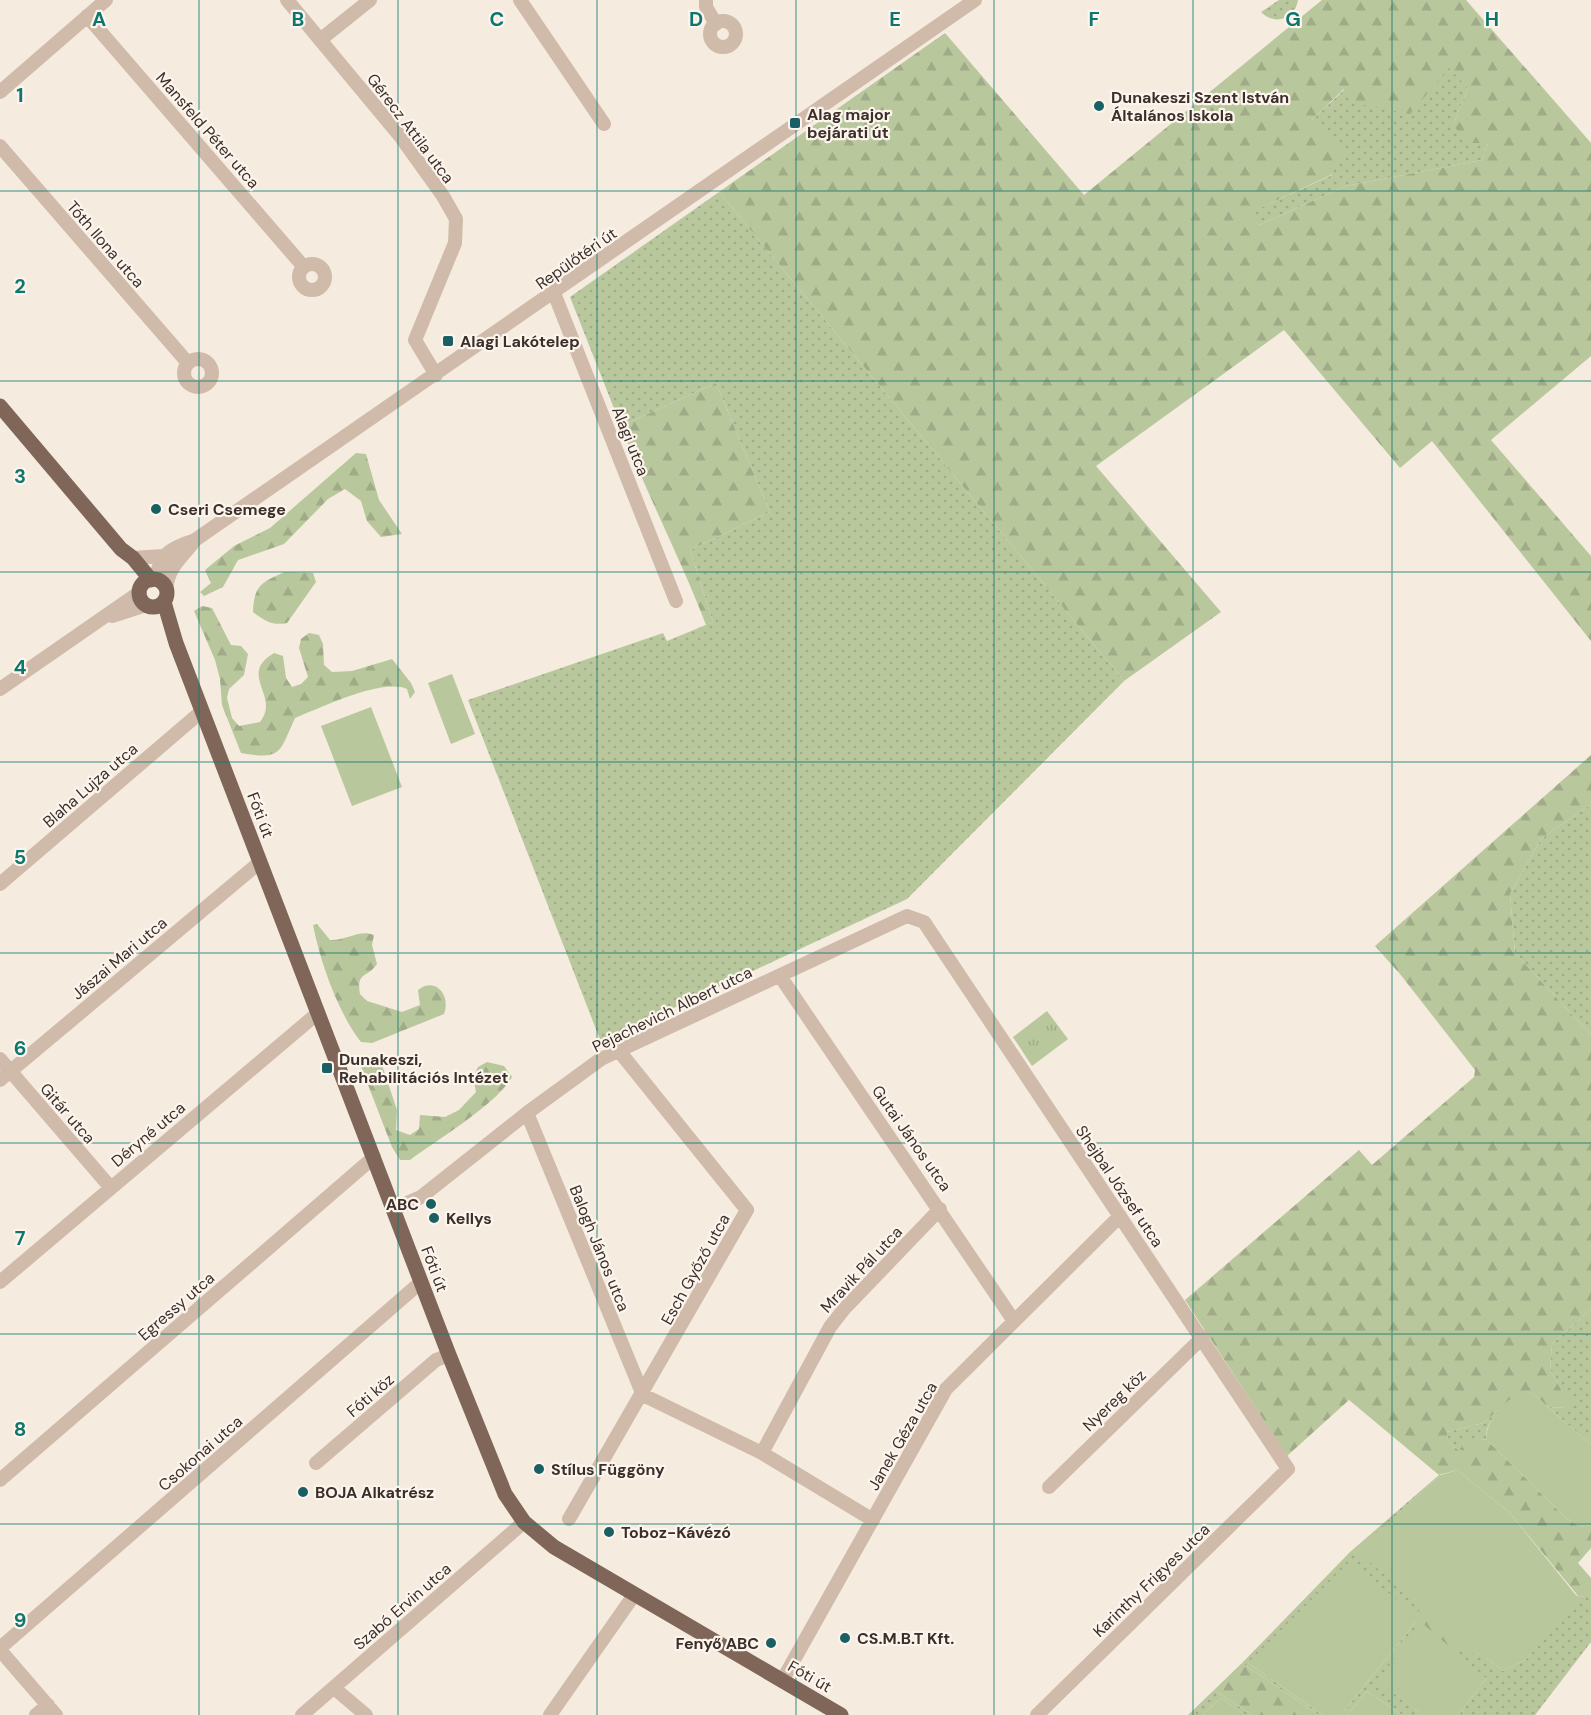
<svg xmlns="http://www.w3.org/2000/svg" width="1591" height="1715" font-family="'DM Sans',sans-serif">
<style>
.grass{fill:url(#grass-dots)}
.forest{fill:url(#forest-firs);fill-rule:evenodd}
.park{fill:url(#park-tufts)}
.pitch{fill:#b9c79d}
.lines{fill:none;stroke-linecap:round;stroke-linejoin:round}
.minor{stroke:#d0baa9;stroke-width:14}
.major{stroke:#806559;stroke-width:15}
.grid{fill:none;stroke:#0f766e;stroke-width:1.5;stroke-opacity:0.55}
.poi-dot{fill:#1a5f63;stroke:#fcf5ed;stroke-width:2}
.labels{text-anchor:middle;stroke-width:4.5;stroke-linejoin:round;paint-order:stroke}
.poi-label{font-size:16px;font-weight:bold;fill:#3c2f2a;stroke:#fcf5ed;text-anchor:start}
.street-label{font-size:16px;fill:#3c2f2a;stroke:#fcf5ed}
.grid-label{font-size:20px;text-anchor:middle;font-weight:bold;fill:#0f766e;stroke:#fcf5ed;stroke-width:4.5;stroke-linejoin:round;paint-order:stroke}
</style>
<defs>
<pattern id="grass-dots" width="8" height="8" patternUnits="userSpaceOnUse" patternTransform="scale(1.5)"><rect width="8" height="8" fill="#b9c79d"/><path d="M2 2h.1M6 6h.1" fill="none" stroke="#a0ab87" stroke-width="1.8" stroke-linecap="round"/></pattern>
<pattern id="forest-firs" width="22" height="20" patternUnits="userSpaceOnUse" patternTransform="scale(1.5)"><rect width="22" height="20" fill="#b9c79d"/><path d="M5 1l3.5 6h-7zM16 11l3.5 6h-7z" fill="#a0ab87"/></pattern>
<pattern id="park-tufts" width="24" height="20" patternUnits="userSpaceOnUse" patternTransform="scale(1.5)"><rect width="24" height="20" fill="#b9c79d"/><path d="M3 7l-1-3M5 7V3M7 7l1-3M15 17l-1-3M17 17v-4M19 17l1-3" fill="none" stroke="#a0ab87"/></pattern>
</defs>
<rect width="100%" height="100%" fill="#f5ebdf"/>
<path class="grass" d="M 1279,0 L 1298,0 C 1295,19 1275,26 1261,12 Z
M 1449,67 L 1468,88 L 1453,125 L 1488,143 L 1482,160 L 1346,186 L 1259,225 L 1249,213 L 1332,175 L 1312,120 L 1345,89 Z
M 719,192 L 1124,681 L 907,899 L 601,1042 L 468,700 L 663,633 L 667,641 L 713,622 L 690,550 L 770,512 L 716,383 L 621,426 L 570,297 Z
M 1591,804 L 1591,1035 L 1515,953 L 1510,894 L 1541,839 Z
M 1591,1309 L 1591,1445 L 1548,1407 L 1566,1408 L 1564,1395 L 1550,1369 L 1552,1344 Z
M 1514,1397 C 1502,1409 1483,1422 1487,1440 L 1481,1439 L 1462,1451 C 1453,1447 1446,1443 1447,1432 L 1483,1423 Z
M 1439,1475 L 1441,1475 L 1357,1551 L 1503,1671 L 1526,1659 L 1591,1588 L 1591,1642 L 1535,1715 L 1459,1715 L 1486,1678 L 1378,1681 L 1423,1715 L 1402,1715 L 1367,1691 L 1348,1715 L 1341,1715 L 1419,1618 L 1248,1663 L 1323,1715 L 1319,1715 L 1242,1663 L 1350,1552 Z
M 1214,1690 L 1252,1715 L 1245,1715 L 1221,1698 L 1202,1715 L 1188,1715 Z"/>
<path class="forest" d="M 1322,0 L 1466,0 L 1591,143 L 1591,356 L 1491,440 L 1591,556 L 1591,641 L 1432,441 L 1400,468 L 1284,330 L 1096,466 L 1221,612 L 1124,681 L 719,192 L 945,33 L 1084,195 ZM 1449,68 L 1468,88 L 1453,125 L 1468,143 L 1488,143 L 1482,160 L 1346,186 L 1259,225 L 1250,213 L 1331,175 L 1344,151 L 1312,120 L 1344,89 L 1359,104 L 1410,114 Z
M 716,383 L 770,512 L 690,550 L 713,622 L 706,625 C 680,557 646,493 621,426 Z
M 356,453 L 366,454 L 379,500 L 402,534 L 381,537 L 367,521 L 361,501 L 345,489 L 328,499 L 284,544 L 238,560 L 223,587 L 204,596 L 200,592 L 211,583 L 205,570 L 234,546 L 270,528 Z
M 285,572 L 313,573 L 316,582 L 287,623 C 272,626 265,621 253,612 C 254,586 261,582 285,572 Z
M 202,606 L 212,608 L 231,645 L 241,646 L 248,654 L 244,675 L 229,689 L 227,698 L 232,718 L 239,726 L 260,722 C 281,695 237,675 274,653 L 283,656 L 286,678 L 292,687 L 301,684 L 308,677 L 299,648 L 301,639 L 309,633 L 319,635 L 323,644 L 324,665 L 332,672 L 352,671 L 392,659 L 411,683 L 415,692 L 410,699 L 407,689 C 381,678 321,708 295,718 C 279,753 282,760 241,753 L 222,705 L 220,679 L 215,660 L 194,611 Z
M 1591,755 L 1591,804 L 1541,839 L 1510,894 L 1515,953 L 1591,1035 L 1591,1309 L 1552,1344 L 1550,1369 L 1564,1395 L 1572,1400 L 1566,1408 L 1548,1407 L 1532,1393 L 1514,1397 L 1483,1423 L 1447,1432 C 1446,1442 1453,1447 1461,1451 L 1462,1443 L 1481,1439 L 1487,1440 L 1565,1517 L 1580,1527 L 1591,1525 L 1591,1548 L 1578,1563 L 1591,1578 L 1591,1589 L 1586,1596 L 1579,1597 L 1509,1512 L 1457,1470 L 1439,1475 L 1349,1400 L 1287,1456 L 1185,1300 L 1359,1150 L 1372,1165 L 1474,1077 L 1475,1070 L 1400,974 L 1375,946 Z
M 317,924 L 330,940 C 346,941 359,929 374,935 L 372,945 L 377,964 C 368,978 356,971 360,994 L 367,1001 L 402,1012 L 420,1005 L 418,990 C 436,976 451,996 444,1014 L 372,1043 L 361,1042 C 338,1013 320,961 313,925 Z
M 362,1057 L 369,1057 L 382,1065 L 397,1110 L 396,1130 L 410,1135 L 419,1129 L 420,1115 L 445,1117 L 459,1110 L 476,1092 L 473,1077 L 478,1067 L 487,1062 L 504,1066 L 512,1077 C 498,1103 436,1141 410,1160 L 400,1160 L 392,1147 L 360,1064 Z
M 1433,1594 L 1494,1660 L 1427,1640 L 1415,1626 L 1418,1612 Z
M 1242,1663 L 1319,1715 L 1252,1715 L 1214,1690 Z"/>
<path class="park" d="M 1047,1011 L 1068,1039 L 1032,1066 L 1013,1037 Z"/>
<path class="pitch" d="M 452,674 L 475,734 L 451,744 L 428,683 Z
M 371,707 L 402,787 L 352,806 L 321,726 Z
M 1532,1393 L 1591,1445 L 1591,1525 L 1580,1527 L 1565,1517 L 1487,1440 C 1484,1425 1500,1406 1513,1397 C 1518,1394 1526,1394 1532,1393 Z
M 1457,1470 L 1509,1512 L 1575,1594 L 1579,1597 L 1586,1596 L 1526,1659 L 1503,1671 L 1356,1551 L 1441,1475 Z
M 1350,1561 L 1419,1618 L 1341,1715 L 1323,1715 L 1248,1663 Z
M 1422,1623 L 1486,1678 L 1459,1715 L 1423,1715 L 1377,1681 Z
M 1367,1691 L 1402,1715 L 1348,1715 Z
M 1221,1698 L 1245,1715 L 1202,1715 Z"/>
<g class="lines">
<path class="minor" d="M 287,0 L 400,136 L 443,196 L 456,219 L 455,243 L 415,340 L 436,375
M 520,0 L 604,124
M 706,0 L 706,7 L 716,24
M 87,16 L 303,266
M710 34a13 13 0 1 1 26 0a13 13 0 1 1-26 0Z
M 320,40 L 370,0
M 0,92 L 106,0
M 0,146 L 188,363
M299 277a13 13 0 1 1 26 0a13 13 0 1 1-26 0Z
M 554,293 L 676,601
M184 373a14 14 0 1 1 28 0a14 14 0 1 1-28 0Z
M 133,558 L 163,556
M 155,580 C 161,553 169,549 195,540 L 975,0
M 166,589 C 169,565 181,559 195,540
M 112,616 L 146,605
M 0,689 L 140,592
M 0,884 L 202,711
M 780,976 L 1014,1321
M 0,1059 L 111,1188
M 0,1080 L 260,862
M 527,1113 L 643,1395 L 762,1453 L 873,1520
M 394,1209 L 421,1197 L 527,1113 L 601,1059 L 907,916 L 924,922 L 1288,1469 L 1037,1715
M 0,1282 L 318,1013
M 762,1453 L 830,1327 L 844,1309 L 940,1209
M 316,1463 L 436,1360 L 449,1355
M 0,1480 L 374,1157
M 1049,1487 L 1203,1337
M 569,1519 L 747,1210 L 619,1051
M 0,1648 L 421,1282
M 0,1650 L 56,1715
M 782,1681 L 946,1389 L 1120,1216
M 334,1688 L 366,1715
M 36,1715 L 48,1705
M 302,1715 L 524,1522
M 550,1715 L 634,1595"/>
<path class="major" d="M 0,406 L 121,549 L 133,558 L 151,580
M139 593a14 14 0 1 1 28 0a14 14 0 1 1-28 0Z
M 164,602 L 176,643 L 449,1355 L 505,1494 L 524,1522 L 554,1547 L 841,1715"/>
</g>
<path class="grid" d="M 199,0 L 199,1715M 398,0 L 398,1715M 597,0 L 597,1715M 796,0 L 796,1715M 994,0 L 994,1715M 1193,0 L 1193,1715M 1392,0 L 1392,1715M 0,191 L 1591,191M 0,381 L 1591,381M 0,572 L 1591,572M 0,762 L 1591,762M 0,953 L 1591,953M 0,1143 L 1591,1143M 0,1334 L 1591,1334M 0,1524 L 1591,1524"/>
<g class="poi-dot">
<circle cx="1099" cy="106" r="6"/>
<rect x="789" y="117" width="12" height="12" rx="3"/>
<rect x="442" y="335" width="12" height="12" rx="3"/>
<circle cx="156" cy="509" r="6"/>
<rect x="321" y="1062" width="12" height="12" rx="3"/>
<circle cx="431" cy="1204" r="6"/>
<circle cx="434" cy="1218" r="6"/>
<circle cx="539" cy="1469" r="6"/>
<circle cx="303" cy="1492" r="6"/>
<circle cx="609" cy="1532" r="6"/>
<circle cx="845" cy="1638" r="6"/>
<circle cx="771" cy="1643" r="6"/>
</g>
<g class="labels">
<g class="poi-label">
<text x="1111" y="103">Dunakeszi Szent István<tspan x="1111" dy="18">Általános Iskola</tspan></text>
<text x="807" y="120">Alag major<tspan x="807" dy="18">bejárati út</tspan></text>
<text x="460" y="347">Alagi Lakótelep</text>
<text x="168" y="515">Cseri Csemege</text>
<text x="339" y="1065">Dunakeszi,<tspan x="339" dy="18">Rehabilitációs Intézet</tspan></text>
<text x="419" y="1210" text-anchor="end">ABC</text>
<text x="446" y="1224">Kellys</text>
<text x="551" y="1475">Stílus Függöny</text>
<text x="315" y="1498">BOJA Alkatrész</text>
<text x="621" y="1538">Toboz-Kávézó</text>
<text x="857" y="1644">CS.M.B.T Kft.</text>
<text x="759" y="1649" text-anchor="end">Fenyő ABC</text>
</g>
<g class="street-label">
<text transform="translate(411 128) rotate(53)" y="6">Gérecz Attila utca</text>
<text transform="translate(208 130) rotate(49)" y="6">Mansfeld Péter utca</text>
<text transform="translate(106 244) rotate(49)" y="6">Tóth Ilona utca</text>
<text transform="translate(576 258) rotate(-35)" y="6">Repülőtéri út</text>
<text transform="translate(631 441) rotate(68)" y="6">Alagi utca</text>
<text transform="translate(90 785) rotate(-41)" y="6">Blaha Lujza utca</text>
<text transform="translate(261 815) rotate(69)" y="6">Fóti út</text>
<text transform="translate(119 958) rotate(-40)" y="6">Jászai Mari utca</text>
<text transform="translate(672 1009) rotate(-26)" y="6">Pejachevich Albert utca</text>
<text transform="translate(68 1113) rotate(49)" y="6">Gitár utca</text>
<text transform="translate(148 1134) rotate(-40)" y="6">Déryné utca</text>
<text transform="translate(912 1138) rotate(55)" y="6">Gutai János utca</text>
<text transform="translate(1120 1186) rotate(56)" y="6">Shejbal József utca</text>
<text transform="translate(600 1248) rotate(68)" y="6">Balogh János utca</text>
<text transform="translate(435 1269) rotate(69)" y="6">Fóti út</text>
<text transform="translate(695 1269) rotate(-61)" y="6">Esch Győző utca</text>
<text transform="translate(861 1269) rotate(-47)" y="6">Mravik Pál utca</text>
<text transform="translate(176 1306) rotate(-41)" y="6">Egressy utca</text>
<text transform="translate(370 1395) rotate(-41)" y="6">Fóti köz</text>
<text transform="translate(1114 1400) rotate(-44)" y="6">Nyereg köz</text>
<text transform="translate(902 1436) rotate(-60)" y="6">Janek Géza utca</text>
<text transform="translate(200 1453) rotate(-41)" y="6">Csokonai utca</text>
<text transform="translate(1151 1580) rotate(-44)" y="6">Karinthy Frigyes utca</text>
<text transform="translate(402 1606) rotate(-41)" y="6">Szabó Ervin utca</text>
<text transform="translate(810 1676) rotate(30)" y="6">Fóti út</text>
</g>
</g>
<g class="grid-label">
<text x="99" y="26">A</text>
<text x="298" y="26">B</text>
<text x="497" y="26">C</text>
<text x="696" y="26">D</text>
<text x="895" y="26">E</text>
<text x="1094" y="26">F</text>
<text x="1293" y="26">G</text>
<text x="1492" y="26">H</text>
<text x="20" y="102">1</text>
<text x="20" y="293">2</text>
<text x="20" y="483">3</text>
<text x="20" y="674">4</text>
<text x="20" y="864">5</text>
<text x="20" y="1055">6</text>
<text x="20" y="1245">7</text>
<text x="20" y="1436">8</text>
<text x="20" y="1627">9</text>
</g>
</svg>
